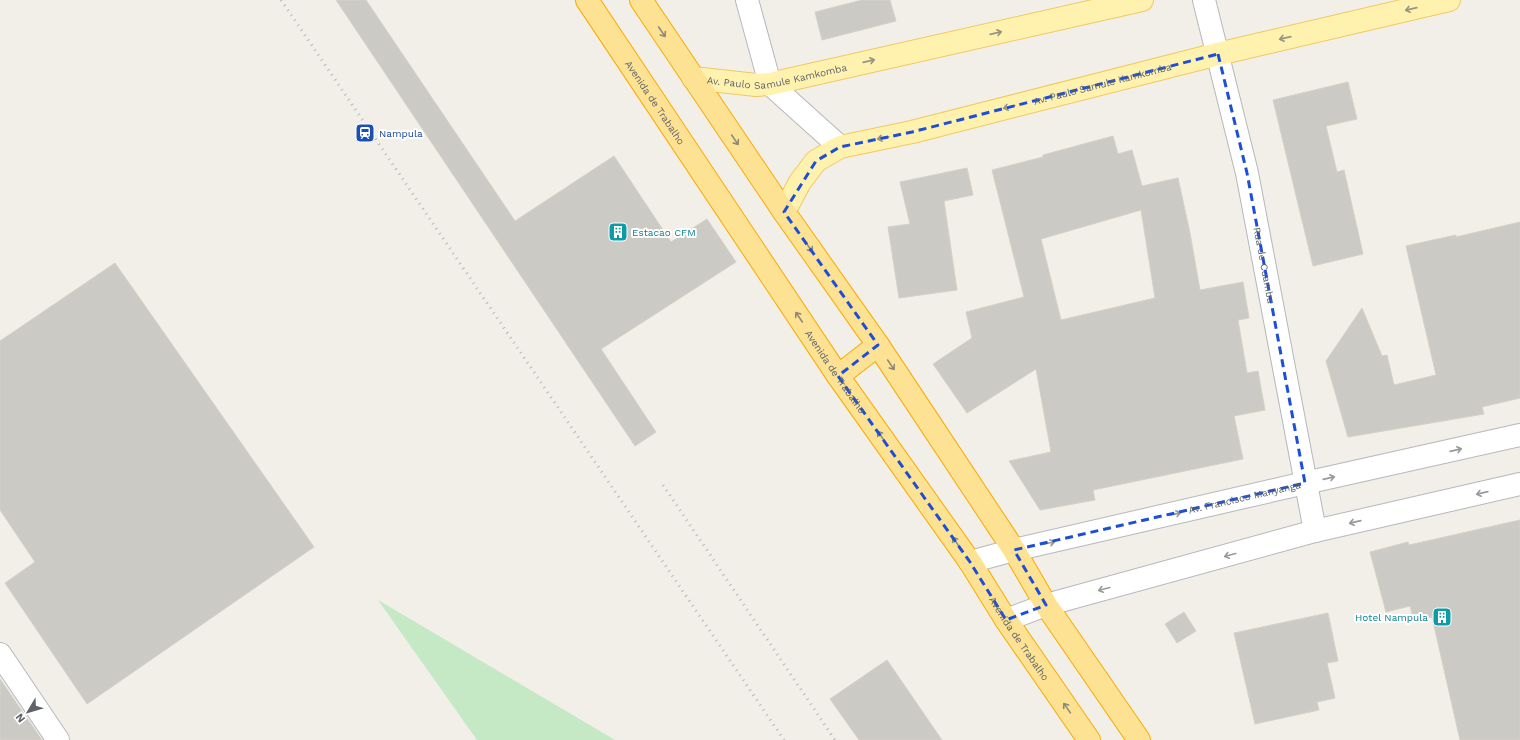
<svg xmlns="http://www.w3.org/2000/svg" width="1520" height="740" font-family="'Work Sans',sans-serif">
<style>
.park{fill:#c5e8c5}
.building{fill:#cccac5;stroke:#d6d1c6;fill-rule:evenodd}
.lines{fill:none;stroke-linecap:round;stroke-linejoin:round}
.minor-casing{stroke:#b5b8bc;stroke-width:24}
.major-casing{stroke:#f2c960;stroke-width:24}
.highway-casing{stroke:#f9ab00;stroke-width:24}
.minor{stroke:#fff;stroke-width:22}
.major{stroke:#fff2af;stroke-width:22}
.highway{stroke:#fde293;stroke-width:22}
.rail{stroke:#b6b7b8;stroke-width:3;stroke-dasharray:1 5;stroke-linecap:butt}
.oneway{stroke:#979581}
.oneway2{stroke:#8e8975}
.oneway3{stroke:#979a9d}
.marked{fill:none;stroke:#1d4ed8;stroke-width:3;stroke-dasharray:8 5;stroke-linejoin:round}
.labels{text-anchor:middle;stroke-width:4;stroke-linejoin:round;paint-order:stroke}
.street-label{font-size:10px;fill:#5f6368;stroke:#fff}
.transit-label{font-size:10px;fill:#164399;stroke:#fff;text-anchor:start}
.culture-label{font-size:10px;fill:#0d838f;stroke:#fff;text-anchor:start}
</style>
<rect width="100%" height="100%" fill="#f1efe8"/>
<path class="park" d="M 378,600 L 615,740 L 477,740 Z"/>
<path class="building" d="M 336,0 L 366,0 L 515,221 L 614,156 L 671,242 L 707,219 L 736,262 L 601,349 L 656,432 L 635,446 Z
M 862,0 L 890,0 L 896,21 L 822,40 L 815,12 Z
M 1348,82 L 1357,119 L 1326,126 L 1337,172 L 1344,170 L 1363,254 L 1313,266 L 1273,100 Z
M 1113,136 L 1118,154 L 1132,150 L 1142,186 L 1178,178 L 1190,233 L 1200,290 L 1243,282 L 1249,318 L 1238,320 L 1247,373 L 1258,371 L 1265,410 L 1234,416 L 1243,459 L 1093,490 L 1095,500 L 1040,510 L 1009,461 L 1051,452 L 1036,369 L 967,413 L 933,364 L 972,338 L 966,312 L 1024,297 L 992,170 L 1043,157 L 1043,155 ZM 1141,210 L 1155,298 L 1061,320 L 1041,239 Z
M 967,168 L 973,195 L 944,201 L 957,290 L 899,298 L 888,227 L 910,224 L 900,182 Z
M 1520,222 L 1520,398 L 1482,407 L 1484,414 L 1348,437 L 1326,361 L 1362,308 L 1382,356 L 1387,355 L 1394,385 L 1436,375 L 1406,246 L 1456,235 L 1456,237 Z
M 115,263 L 314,547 L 87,704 L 5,583 L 35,562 L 0,510 L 0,341 Z
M 1520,520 L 1520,740 L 1460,740 L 1432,617 L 1414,621 L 1410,606 L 1386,612 L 1370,552 L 1408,542 L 1409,545 Z
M 1184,612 L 1196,631 L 1177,643 L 1165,624 Z
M 1328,613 L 1338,661 L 1327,663 L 1335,698 L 1317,702 L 1319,710 L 1255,724 L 1234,633 Z
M 887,660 L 942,740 L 859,740 L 830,699 Z
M 0,679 L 42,740 L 0,740 Z"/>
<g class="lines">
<g class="minor-casing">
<g id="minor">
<path d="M 747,0 L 770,84 L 840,147"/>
<path id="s1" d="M 1204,0 L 1247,173 L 1315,531"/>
<path id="s2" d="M 970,562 L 1014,550 L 1305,483 L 1520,435"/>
<path d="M 1006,620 L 1046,605 L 1315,531 L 1520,484"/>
<path d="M 0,654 L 58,740"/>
</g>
</g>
<g class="major-casing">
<g id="major">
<path id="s3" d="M 693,78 L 756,85 L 770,84 L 1142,0"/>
<path id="s4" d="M 784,212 L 800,182 L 816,161 L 840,147 L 912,132 L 1218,54 L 1449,0"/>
</g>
</g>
<g class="highway-casing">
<g id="highway">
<path id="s5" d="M 587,0 L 838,376 L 970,562 L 1006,620 L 1089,740"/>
<path d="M 641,0 L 784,212 L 878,345 L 1014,550 L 1046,605 L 1139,740"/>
<path d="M 838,376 L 878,345"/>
</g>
</g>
<use href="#minor" class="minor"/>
<use href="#major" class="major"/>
<use href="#highway" class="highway"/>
<path class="rail" d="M 281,0 L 784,740
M 663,485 L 835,740"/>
</g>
<defs><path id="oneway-shaft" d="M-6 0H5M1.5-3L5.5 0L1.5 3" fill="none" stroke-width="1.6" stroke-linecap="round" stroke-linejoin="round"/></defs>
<g class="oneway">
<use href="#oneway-shaft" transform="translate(1411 9) rotate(167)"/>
<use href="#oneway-shaft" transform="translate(996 33) rotate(-13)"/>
<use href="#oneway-shaft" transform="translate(1285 38) rotate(167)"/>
<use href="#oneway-shaft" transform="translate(869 61) rotate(-13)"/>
<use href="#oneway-shaft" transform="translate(1009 107) rotate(166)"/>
<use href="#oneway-shaft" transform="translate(883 138) rotate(168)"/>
</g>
<g class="oneway2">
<use href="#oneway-shaft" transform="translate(662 32) rotate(56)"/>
<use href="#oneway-shaft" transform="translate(735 140) rotate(56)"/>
<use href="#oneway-shaft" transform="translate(809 247) rotate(55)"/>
<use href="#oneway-shaft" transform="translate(799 317) rotate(-124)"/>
<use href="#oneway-shaft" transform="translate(891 365) rotate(56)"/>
<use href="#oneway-shaft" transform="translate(881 436) rotate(-125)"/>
<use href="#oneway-shaft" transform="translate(956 542) rotate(-125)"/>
<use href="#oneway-shaft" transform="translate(1067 708) rotate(-125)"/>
</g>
<g class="oneway3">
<use href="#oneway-shaft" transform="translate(1456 450) rotate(-13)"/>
<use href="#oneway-shaft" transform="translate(1329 478) rotate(-13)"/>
<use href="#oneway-shaft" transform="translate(1482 493) rotate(167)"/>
<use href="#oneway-shaft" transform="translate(1175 514) rotate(-13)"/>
<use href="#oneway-shaft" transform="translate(1355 522) rotate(167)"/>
<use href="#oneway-shaft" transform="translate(1049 543) rotate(-12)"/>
<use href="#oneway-shaft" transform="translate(1230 555) rotate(165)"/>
<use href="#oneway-shaft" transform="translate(1104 589) rotate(165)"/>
</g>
<path class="marked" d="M 1218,54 L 1247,173 L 1305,483 L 1014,550 L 1046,605 L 1006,620 L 970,562 L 838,376 L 878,345 L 784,212 L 816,161 L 840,147 L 912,132 Z"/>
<defs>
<g id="station-square" transform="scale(1)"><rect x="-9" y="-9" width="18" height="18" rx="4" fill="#1a4fb4" stroke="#fff"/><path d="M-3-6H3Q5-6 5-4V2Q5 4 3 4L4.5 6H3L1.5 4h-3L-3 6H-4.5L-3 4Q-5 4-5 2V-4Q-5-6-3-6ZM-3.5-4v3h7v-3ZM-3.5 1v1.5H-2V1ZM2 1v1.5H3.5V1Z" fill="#fff"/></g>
<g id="building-square" transform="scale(1)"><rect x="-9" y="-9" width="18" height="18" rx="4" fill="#0f9aa8" stroke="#fff"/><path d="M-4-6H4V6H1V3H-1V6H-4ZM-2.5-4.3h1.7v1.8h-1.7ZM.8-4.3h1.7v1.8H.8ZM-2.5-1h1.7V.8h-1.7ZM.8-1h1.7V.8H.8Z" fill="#fff"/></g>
</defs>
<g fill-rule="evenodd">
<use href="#station-square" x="365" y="133"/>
<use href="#building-square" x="618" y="232"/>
<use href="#building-square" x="1442" y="617"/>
</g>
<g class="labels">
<g class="street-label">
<text dy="4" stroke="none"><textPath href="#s3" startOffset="85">Av. Paulo Samule Kamkomba</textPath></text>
<text dy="4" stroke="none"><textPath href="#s4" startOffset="358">Av. Paulo Samule Kamkomba</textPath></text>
<text dy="4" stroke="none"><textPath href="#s5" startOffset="123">Avenida de Trabalho</textPath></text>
<text dy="4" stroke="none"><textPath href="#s1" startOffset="272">Rua de Cuamba</textPath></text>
<text dy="4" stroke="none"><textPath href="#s5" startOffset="447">Avenida de Trabalho</textPath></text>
<text dy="4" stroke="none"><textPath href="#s2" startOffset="282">Av. Francisco Manyanga</textPath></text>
<text dy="4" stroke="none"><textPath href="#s5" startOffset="771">Avenida de Trabalho</textPath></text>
</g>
<g class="transit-label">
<text x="379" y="137">Nampula</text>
</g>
<g class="culture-label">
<text x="632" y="236">Estacao CFM</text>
<text x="1428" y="621" text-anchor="end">Hotel Nampula</text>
</g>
</g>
<g transform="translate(28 712) rotate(232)" stroke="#ffffff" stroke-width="3" paint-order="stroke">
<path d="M0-3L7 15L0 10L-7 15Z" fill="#5f6368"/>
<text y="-6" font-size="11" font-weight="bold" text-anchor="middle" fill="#5f6368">N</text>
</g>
</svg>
